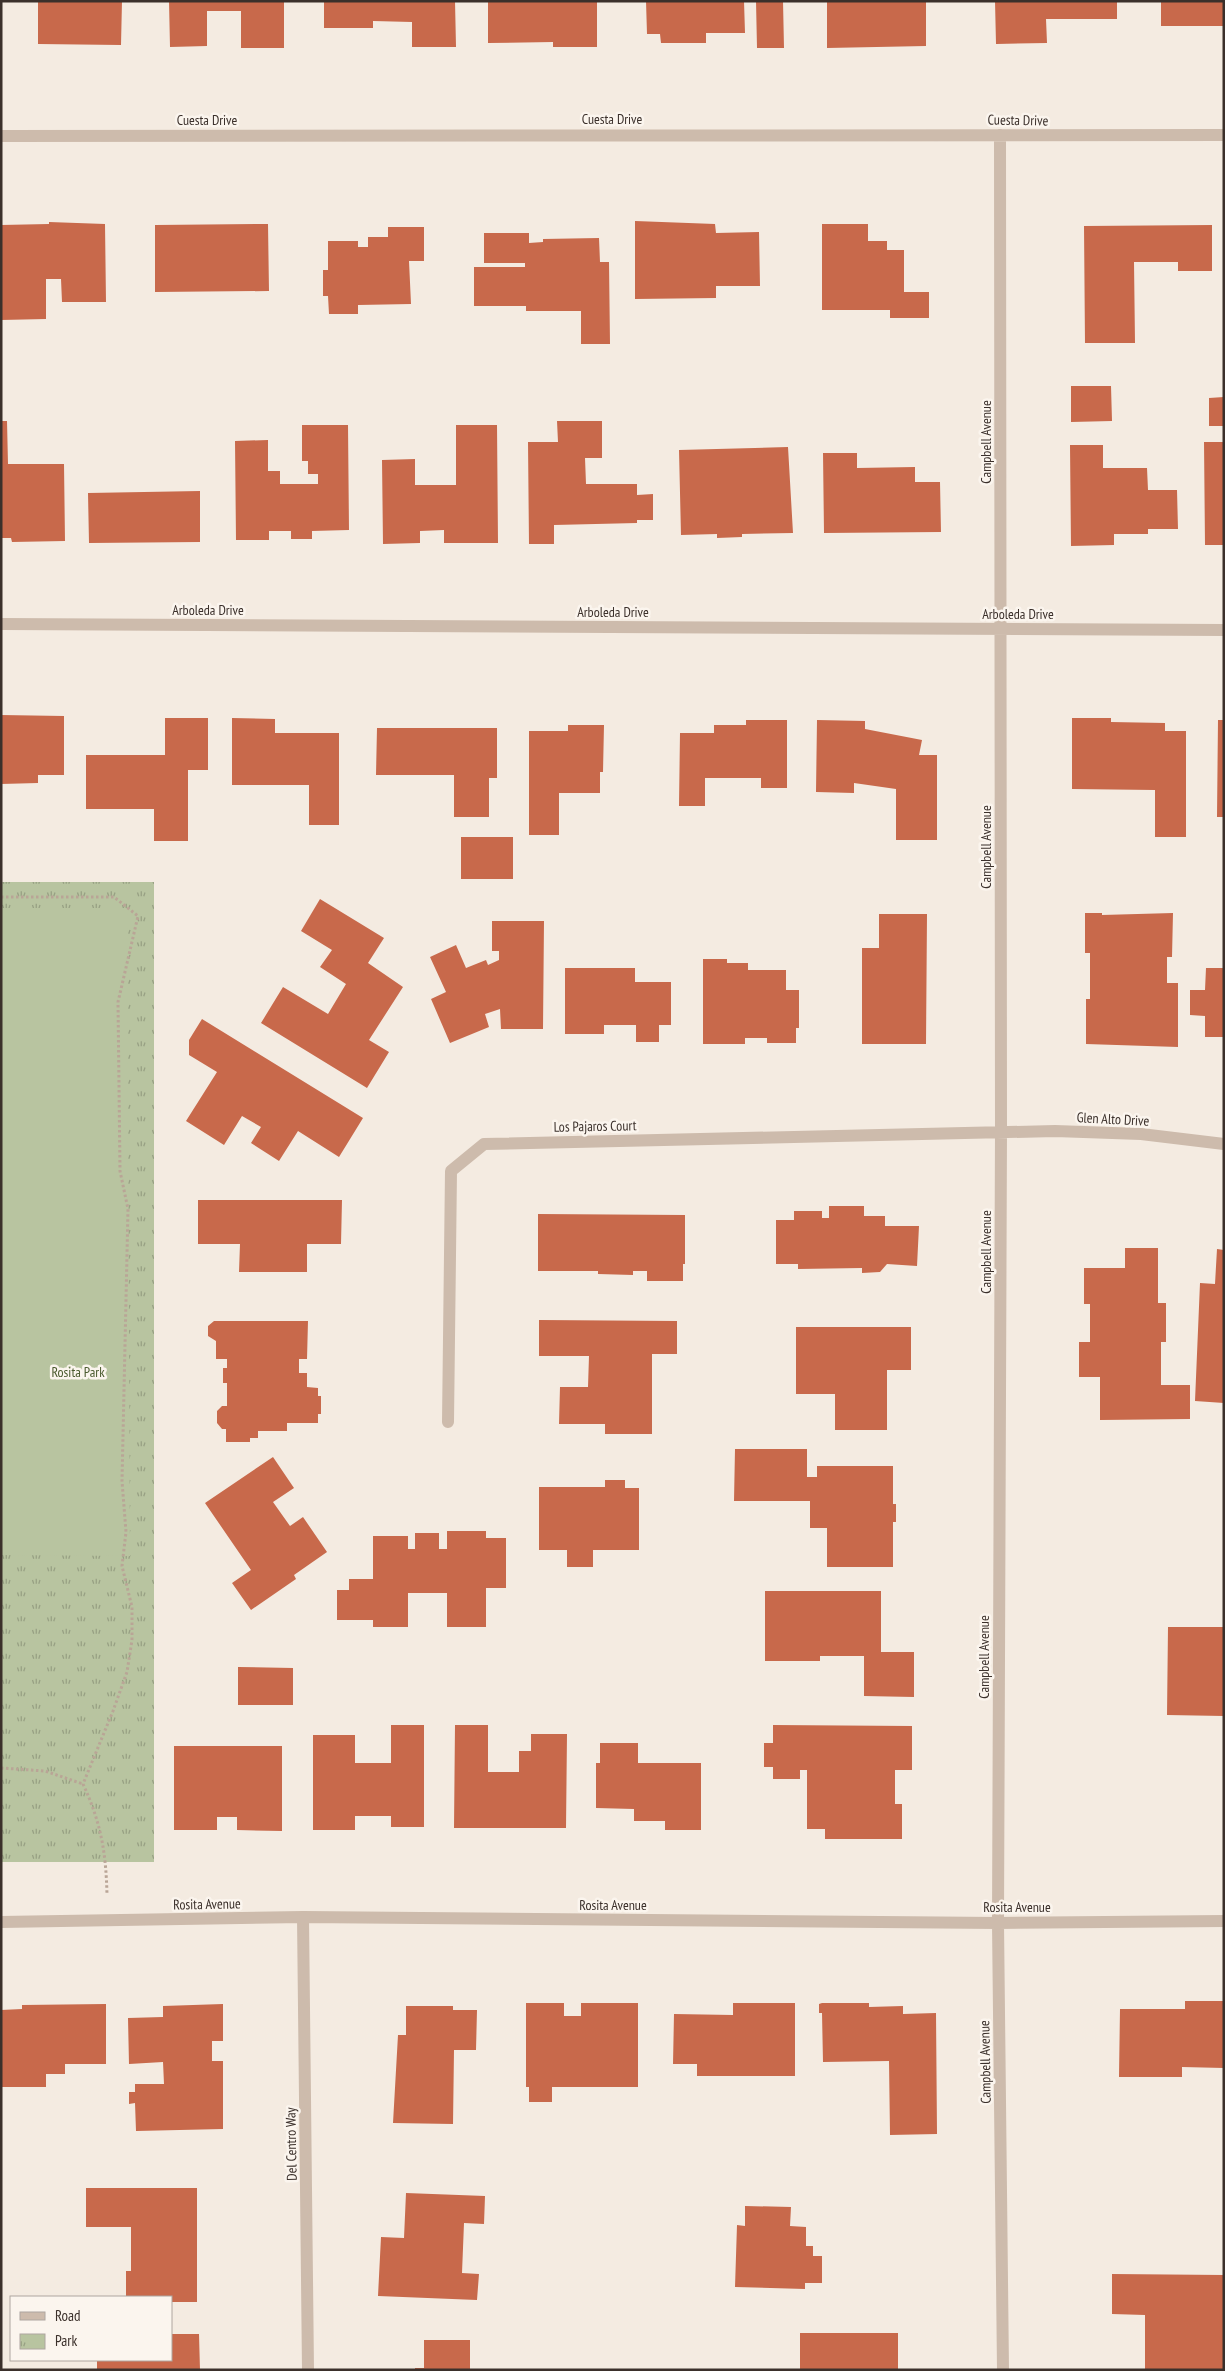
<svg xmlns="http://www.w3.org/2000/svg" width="1225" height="2371" font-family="'PT Sans Narrow',sans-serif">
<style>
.park{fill:url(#park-tufts)}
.garden{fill:#b8c4a0}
.building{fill:#c8694b}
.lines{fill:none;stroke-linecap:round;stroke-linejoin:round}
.path{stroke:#b9a596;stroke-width:3;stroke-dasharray:2.5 2.5;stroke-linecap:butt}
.minor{stroke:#cdbbac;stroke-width:12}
.labels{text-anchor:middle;stroke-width:5;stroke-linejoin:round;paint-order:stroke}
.street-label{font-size:14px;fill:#3b302b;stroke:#fbf5ee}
.park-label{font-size:14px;fill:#4a5a2e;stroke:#fbf5ee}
</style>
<defs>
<pattern id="park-tufts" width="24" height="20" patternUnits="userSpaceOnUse" patternTransform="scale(1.25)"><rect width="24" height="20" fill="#b8c4a0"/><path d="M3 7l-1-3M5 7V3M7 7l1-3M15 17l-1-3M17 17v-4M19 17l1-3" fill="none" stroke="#97a083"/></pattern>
</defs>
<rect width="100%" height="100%" fill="#f4ebe1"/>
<path class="park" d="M 1,882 L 154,882 L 154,1862 L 1,1862 Z"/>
<path class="garden" d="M 1,908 L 127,908 L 130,1556 L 1,1555 Z"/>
<path class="building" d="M 38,1 L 122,1 L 121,45 L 38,44 Z
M 169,1 L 284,1 L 284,48 L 241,48 L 241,11 L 207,11 L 207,46 L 170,47 Z
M 324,1 L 455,1 L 456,47 L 412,47 L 412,22 L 373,21 L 373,28 L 324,28 Z
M 488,1 L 597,1 L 597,47 L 553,47 L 553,42 L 488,43 Z
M 646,1 L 744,1 L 745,33 L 706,33 L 706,43 L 661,43 L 660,34 L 647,34 Z
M 756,1 L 783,1 L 784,48 L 757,48 Z
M 827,1 L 926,1 L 926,46 L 827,48 Z
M 995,1 L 1117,1 L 1117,19 L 1046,19 L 1047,43 L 996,44 Z
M 1161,1 L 1224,1 L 1224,26 L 1161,26 Z
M 635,221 L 715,224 L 716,233 L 759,232 L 760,286 L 716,286 L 716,298 L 635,299 Z
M 49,222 L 105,224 L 106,302 L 62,302 L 61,279 L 46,279 L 46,319 L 1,320 L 1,225 L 49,224 Z
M 268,224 L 269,291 L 155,292 L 155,225 Z
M 822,224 L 868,224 L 868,241 L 887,241 L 887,250 L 904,250 L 904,292 L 929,292 L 929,318 L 890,318 L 890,310 L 822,310 Z
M 1212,225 L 1212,271 L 1178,271 L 1178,262 L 1134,262 L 1135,343 L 1085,343 L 1084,226 Z
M 388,227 L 424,227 L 424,261 L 409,261 L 411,304 L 358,305 L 358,314 L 329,314 L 328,296 L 323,296 L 323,270 L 328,270 L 328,241 L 358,241 L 358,247 L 368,247 L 368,237 L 388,237 Z
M 484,233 L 529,233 L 529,243 L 543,242 L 543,239 L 599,238 L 600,262 L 609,262 L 610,344 L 581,344 L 581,311 L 526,311 L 526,306 L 474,306 L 474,267 L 525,267 L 525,263 L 484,263 Z
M 1071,386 L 1111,386 L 1112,421 L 1071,422 Z
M 1224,397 L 1224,426 L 1209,426 L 1209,398 Z
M 1,421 L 7,421 L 8,464 L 64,464 L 65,541 L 12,542 L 11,538 L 1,538 Z
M 557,421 L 602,421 L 602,458 L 585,458 L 586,484 L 637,484 L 637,495 L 653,494 L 653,520 L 637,520 L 637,523 L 554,525 L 554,544 L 529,544 L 528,442 L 558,442 Z
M 302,425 L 348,425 L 349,530 L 312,531 L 312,539 L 291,539 L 291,531 L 269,531 L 269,540 L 236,540 L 235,441 L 268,440 L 268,471 L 280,471 L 280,484 L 318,484 L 318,474 L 308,474 L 308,461 L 302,461 Z
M 456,425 L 497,425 L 498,543 L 444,543 L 444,530 L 420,531 L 420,543 L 383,544 L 382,460 L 415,459 L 415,485 L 456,485 Z
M 1204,442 L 1224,442 L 1224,545 L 1205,545 Z
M 1070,445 L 1103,445 L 1103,468 L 1147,468 L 1148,490 L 1177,490 L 1178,529 L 1148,529 L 1148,534 L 1114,534 L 1114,545 L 1071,546 Z
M 788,447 L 793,533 L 742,534 L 742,537 L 717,538 L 717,534 L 681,535 L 679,450 Z
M 823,453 L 857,453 L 857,468 L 915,467 L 915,482 L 940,482 L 941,532 L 824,533 Z
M 200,491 L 200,542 L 89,543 L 88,493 Z
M 1,715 L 64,716 L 64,775 L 38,775 L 38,783 L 1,784 Z
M 165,718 L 208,718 L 208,770 L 188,770 L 188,841 L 154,841 L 154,809 L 86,809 L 86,755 L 165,755 Z
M 232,718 L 275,719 L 275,733 L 339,733 L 339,825 L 309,825 L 309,785 L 232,785 Z
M 1072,718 L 1111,718 L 1111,722 L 1165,723 L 1165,731 L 1186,731 L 1186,837 L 1155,837 L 1155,790 L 1072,789 Z
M 746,720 L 787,720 L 787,788 L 761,788 L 761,778 L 705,778 L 705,806 L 679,806 L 680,733 L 714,733 L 714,725 L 746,725 Z
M 817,720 L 865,721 L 865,729 L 922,740 L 919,755 L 937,755 L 937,840 L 896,840 L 896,789 L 854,783 L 854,793 L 816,792 Z
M 1218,720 L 1224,720 L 1224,817 L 1217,817 Z
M 568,725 L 604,725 L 603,772 L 600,772 L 600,793 L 559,793 L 559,835 L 529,835 L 529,731 L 568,731 Z
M 377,728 L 497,728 L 497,778 L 489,778 L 489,817 L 454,817 L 454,775 L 376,775 Z
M 461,837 L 513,837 L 513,879 L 461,879 Z
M 320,899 L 384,938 L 368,963 L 403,987 L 369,1040 L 389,1052 L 367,1088 L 261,1023 L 283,987 L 328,1014 L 346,984 L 320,967 L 332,950 L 301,931 Z
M 1085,913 L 1102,913 L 1102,915 L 1173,913 L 1172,957 L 1167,957 L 1167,983 L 1178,983 L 1178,1047 L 1086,1044 L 1086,999 L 1090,999 L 1090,953 L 1085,953 Z
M 879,914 L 927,914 L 926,1044 L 862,1044 L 862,948 L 879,948 Z
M 492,921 L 544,921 L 543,1029 L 501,1029 L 500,1009 L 485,1014 L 489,1027 L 450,1043 L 431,999 L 446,992 L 430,957 L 456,945 L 466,968 L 486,960 L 488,965 L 499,960 L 499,951 L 492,951 Z
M 703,959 L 727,959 L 727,963 L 748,963 L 748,970 L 786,970 L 786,990 L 799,990 L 799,1028 L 796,1028 L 796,1043 L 767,1043 L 767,1038 L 745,1038 L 745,1044 L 703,1044 Z
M 565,968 L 635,968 L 635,982 L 671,982 L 671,1025 L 659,1025 L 659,1042 L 636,1042 L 636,1025 L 604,1025 L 604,1034 L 565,1034 Z
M 1206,968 L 1224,968 L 1224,1037 L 1205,1037 L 1205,1016 L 1190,1015 L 1190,990 L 1205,990 Z
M 202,1019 L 363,1118 L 339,1157 L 298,1131 L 279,1161 L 251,1143 L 261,1127 L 242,1116 L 224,1145 L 186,1121 L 217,1072 L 189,1055 L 189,1040 Z
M 198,1200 L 342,1200 L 341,1244 L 307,1244 L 307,1272 L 239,1272 L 240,1244 L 198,1244 Z
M 829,1206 L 864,1206 L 864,1216 L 885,1216 L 885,1226 L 919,1226 L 917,1266 L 887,1264 L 880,1272 L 862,1273 L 862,1268 L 798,1269 L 798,1264 L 776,1264 L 776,1220 L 794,1220 L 794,1211 L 822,1211 L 822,1218 L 829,1218 Z
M 538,1214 L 685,1215 L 685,1264 L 683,1264 L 683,1281 L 647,1281 L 647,1271 L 633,1271 L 633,1275 L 598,1274 L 598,1271 L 538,1271 Z
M 1125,1248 L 1158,1248 L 1158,1303 L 1166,1303 L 1166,1342 L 1161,1342 L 1161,1385 L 1190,1385 L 1190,1419 L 1100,1420 L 1100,1377 L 1079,1377 L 1079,1342 L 1090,1342 L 1090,1304 L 1084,1304 L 1084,1268 L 1125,1268 Z
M 1217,1249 L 1224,1250 L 1224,1403 L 1195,1401 L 1200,1283 L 1215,1284 Z
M 539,1320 L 677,1321 L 677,1354 L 652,1354 L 652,1434 L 605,1434 L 605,1424 L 559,1424 L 560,1387 L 588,1387 L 589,1356 L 539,1356 Z
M 214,1321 L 308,1321 L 307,1359 L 299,1359 L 299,1373 L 307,1373 L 307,1387 L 318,1388 L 318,1396 L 321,1396 L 321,1414 L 318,1414 L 318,1423 L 287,1423 L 287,1431 L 258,1431 L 258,1438 L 250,1438 L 250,1442 L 226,1442 L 226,1429 L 222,1429 L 217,1423 L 217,1411 L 222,1406 L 227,1406 L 227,1383 L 223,1383 L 223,1368 L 227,1368 L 227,1359 L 216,1359 L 216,1341 L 208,1336 L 208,1326 Z
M 796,1327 L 911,1327 L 911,1370 L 887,1370 L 887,1430 L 835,1430 L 835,1394 L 796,1394 Z
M 735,1449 L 807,1449 L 807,1477 L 817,1477 L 817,1466 L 893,1466 L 893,1504 L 896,1504 L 896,1522 L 893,1522 L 893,1567 L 827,1567 L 827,1528 L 810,1528 L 810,1501 L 734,1501 Z
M 273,1457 L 294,1488 L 273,1502 L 290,1526 L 303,1517 L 327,1552 L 294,1575 L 296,1579 L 251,1610 L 232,1583 L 251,1570 L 205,1503 Z
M 605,1480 L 625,1480 L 625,1488 L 639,1488 L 639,1550 L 593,1550 L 593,1567 L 567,1567 L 567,1550 L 539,1550 L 539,1487 L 605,1487 Z
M 447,1531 L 486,1531 L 486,1538 L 506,1538 L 506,1588 L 486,1588 L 486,1627 L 447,1627 L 447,1593 L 408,1593 L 408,1627 L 373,1627 L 373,1620 L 337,1620 L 337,1590 L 349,1590 L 349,1579 L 373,1579 L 373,1536 L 408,1536 L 408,1549 L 415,1549 L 415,1533 L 439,1533 L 439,1549 L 447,1549 Z
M 765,1591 L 881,1591 L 881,1652 L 914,1652 L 914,1697 L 864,1696 L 864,1656 L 820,1656 L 820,1661 L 765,1661 Z
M 1168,1627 L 1224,1627 L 1224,1716 L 1167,1715 Z
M 238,1667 L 293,1668 L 293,1705 L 238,1705 Z
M 391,1725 L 424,1725 L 424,1827 L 391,1827 L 391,1816 L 355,1816 L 355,1830 L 313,1830 L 313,1735 L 355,1735 L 355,1763 L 391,1763 Z
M 455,1725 L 488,1725 L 488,1772 L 519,1772 L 519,1751 L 531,1751 L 531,1734 L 567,1734 L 566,1828 L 454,1828 Z
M 773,1725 L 912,1726 L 912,1770 L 895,1770 L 895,1804 L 902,1804 L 902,1839 L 825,1839 L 825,1829 L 807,1829 L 807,1770 L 800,1770 L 800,1779 L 773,1779 L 773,1767 L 764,1767 L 764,1743 L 773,1743 Z
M 600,1743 L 638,1743 L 638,1763 L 701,1763 L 701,1830 L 665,1830 L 665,1821 L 634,1821 L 634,1809 L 596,1808 L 596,1763 L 600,1763 Z
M 174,1746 L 282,1746 L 282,1831 L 237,1830 L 237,1817 L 217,1817 L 217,1830 L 174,1830 Z
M 1185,2001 L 1224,2001 L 1224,2068 L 1182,2067 L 1182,2077 L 1119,2077 L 1120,2009 L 1185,2009 Z
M 526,2003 L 564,2003 L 564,2016 L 581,2016 L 581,2003 L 638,2003 L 638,2087 L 552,2087 L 552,2102 L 529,2102 L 529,2087 L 526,2087 Z
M 733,2003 L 795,2003 L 795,2076 L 697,2076 L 697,2064 L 673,2064 L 674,2014 L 733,2015 Z
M 822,2003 L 869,2003 L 869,2007 L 903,2006 L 903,2014 L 936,2013 L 937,2134 L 890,2135 L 889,2061 L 823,2062 L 822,2013 L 819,2013 L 819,2004 Z
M 106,2004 L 106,2064 L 65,2064 L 65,2074 L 46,2074 L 46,2087 L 1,2087 L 1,2010 L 22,2009 L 22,2005 Z
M 223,2004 L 223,2041 L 212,2041 L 212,2061 L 223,2061 L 223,2129 L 136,2131 L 135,2103 L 129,2104 L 129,2092 L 135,2092 L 135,2084 L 164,2084 L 163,2062 L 129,2064 L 128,2018 L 163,2017 L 163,2006 Z
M 406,2006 L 453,2006 L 453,2010 L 477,2010 L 476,2050 L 454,2050 L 453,2124 L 393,2123 L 398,2035 L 406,2035 Z
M 86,2188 L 197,2188 L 197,2302 L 171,2302 L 171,2297 L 126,2297 L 126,2271 L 131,2271 L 131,2227 L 86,2227 Z
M 406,2193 L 485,2196 L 484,2224 L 464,2223 L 462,2273 L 479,2274 L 477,2300 L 378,2296 L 381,2237 L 404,2238 Z
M 745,2206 L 791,2207 L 790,2226 L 806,2227 L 806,2246 L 813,2246 L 813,2256 L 822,2256 L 822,2283 L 805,2283 L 805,2289 L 735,2287 L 737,2225 L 745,2226 Z
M 1112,2274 L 1224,2275 L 1224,2370 L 1145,2370 L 1145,2315 L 1112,2314 Z
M 800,2333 L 898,2333 L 898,2370 L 800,2370 Z
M 171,2334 L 199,2334 L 200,2370 L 97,2370 L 97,2360 L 171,2360 Z
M 424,2340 L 470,2340 L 470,2370 L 415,2370 L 415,2368 L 424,2368 Z"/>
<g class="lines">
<path class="path" d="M 1,897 L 114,897 L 138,916 L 118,1002 L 120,1171 L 128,1209 L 122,1481 L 126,1532 L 122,1566 L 132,1607 L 132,1640 L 127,1672 L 113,1711 L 83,1784 C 101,1823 106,1852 107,1895
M 1,1768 L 45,1771 L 83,1784"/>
<path class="minor" d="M 1000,135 L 1001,1131 L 998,1923 L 1003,2370
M 1,136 L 1224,135
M 1,624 L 1224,630
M 448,1422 L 451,1171 L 484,1144 L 1055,1131 L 1141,1134 L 1224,1144
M 303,1917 L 308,2370
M 1,1922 L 303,1917 L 998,1923 L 1224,1921"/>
</g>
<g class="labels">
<g class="street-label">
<text x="612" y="124">Cuesta Drive</text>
<text x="207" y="125">Cuesta Drive</text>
<text transform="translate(1018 120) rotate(1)" y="5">Cuesta Drive</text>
<text transform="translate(986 442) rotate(-90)" y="5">Campbell Avenue</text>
<text x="208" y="615">Arboleda Drive</text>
<text x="613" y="617">Arboleda Drive</text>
<text x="1018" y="619">Arboleda Drive</text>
<text transform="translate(986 847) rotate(-90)" y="5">Campbell Avenue</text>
<text transform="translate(1113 1119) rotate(3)" y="5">Glen Alto Drive</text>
<text transform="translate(595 1126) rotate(-1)" y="5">Los Pajaros Court</text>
<text transform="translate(986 1252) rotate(-90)" y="5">Campbell Avenue</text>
<text transform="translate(984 1657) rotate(-90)" y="5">Campbell Avenue</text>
<text transform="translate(207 1904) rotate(-1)" y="5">Rosita Avenue</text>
<text x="613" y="1910">Rosita Avenue</text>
<text x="1017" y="1912">Rosita Avenue</text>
<text transform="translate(985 2062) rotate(-91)" y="5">Campbell Avenue</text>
<text transform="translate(291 2144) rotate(-91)" y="5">Del Centro Way</text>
</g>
<g class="park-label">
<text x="78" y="1377">Rosita Park</text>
</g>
</g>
<rect width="1225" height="2371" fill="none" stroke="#3b302b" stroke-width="5"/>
<rect x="10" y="2296" width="162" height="65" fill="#fbf5ee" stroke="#aea6a0"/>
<rect x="20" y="2312" width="25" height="8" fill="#cdbbac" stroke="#aea6a0"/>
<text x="55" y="2321" font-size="15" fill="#3b302b">Road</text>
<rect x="20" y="2334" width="25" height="15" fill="url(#park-tufts)" stroke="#aea6a0"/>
<text x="55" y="2346" font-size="15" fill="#3b302b">Park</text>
</svg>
